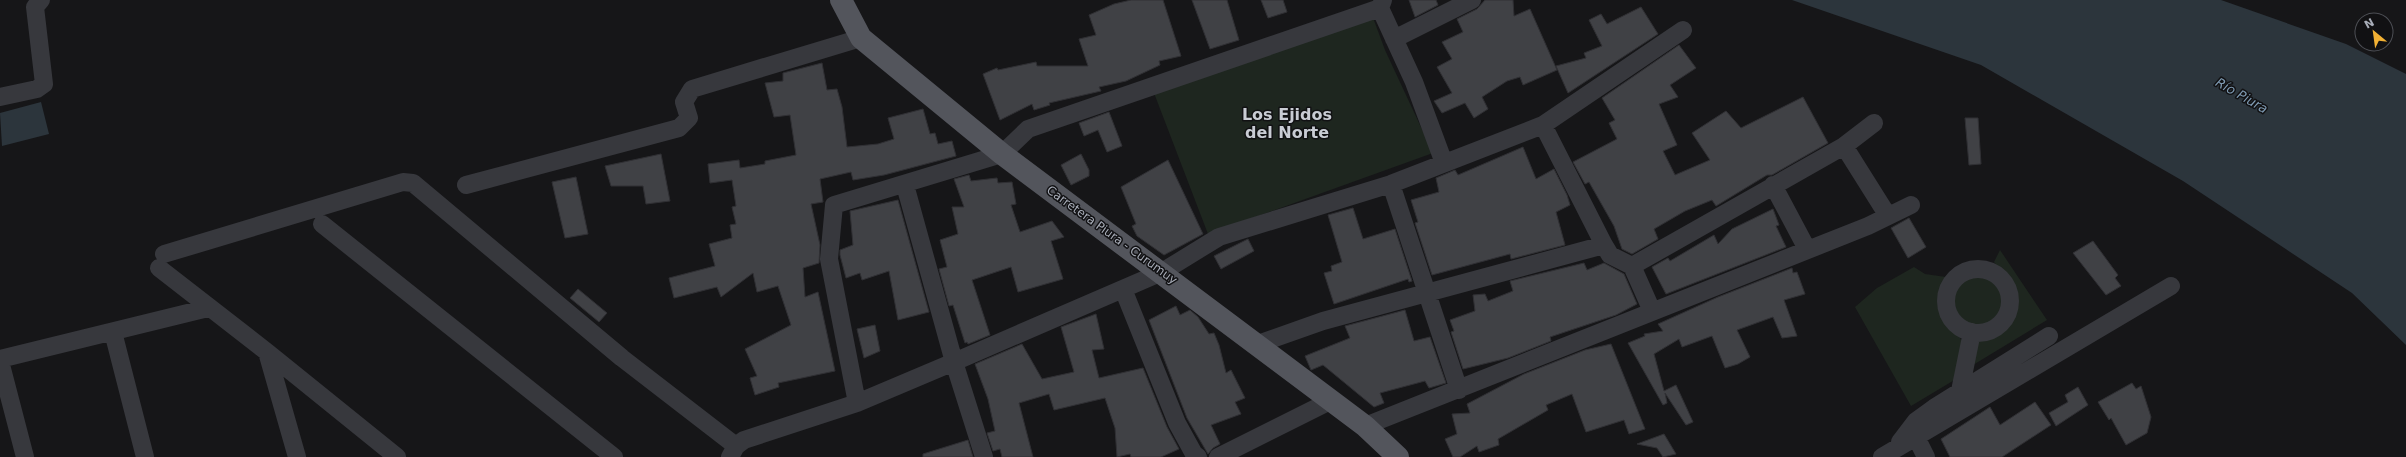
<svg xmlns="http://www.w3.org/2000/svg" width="2406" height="457" font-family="'DejaVu Sans',sans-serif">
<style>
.green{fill:#1e261f}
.water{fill:#2c353c}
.building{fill:#404145;stroke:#303034}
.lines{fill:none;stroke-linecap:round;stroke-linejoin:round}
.minor{stroke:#37383d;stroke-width:18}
.major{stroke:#53555c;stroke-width:22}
.labels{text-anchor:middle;stroke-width:3;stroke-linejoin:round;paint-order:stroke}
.street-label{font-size:12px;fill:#a8adb8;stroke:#111113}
.water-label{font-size:13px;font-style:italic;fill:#7f9bb3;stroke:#111113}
.district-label{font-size:16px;font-weight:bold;fill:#c9ccd4;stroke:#111113}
</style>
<rect width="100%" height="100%" fill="#161618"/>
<path class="green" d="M 1372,15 L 1385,50 L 1433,153 L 1208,234 L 1154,93 Z
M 2000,250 L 2047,320 L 1973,365 L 1979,336 C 1998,335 2019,314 2014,293 C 2011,282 2001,271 1994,262 Z
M 1914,267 L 1925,274 L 1946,277 C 1936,298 1935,306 1951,324 C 1954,328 1959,334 1961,340 C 1964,352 1958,367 1956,379 L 1911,406 L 1855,307 L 1877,288 Z
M1950 300a27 27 0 1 1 54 0a27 27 0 1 1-54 0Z"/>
<path class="water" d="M 1792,0 L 2221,0 L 2346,44 L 2406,74 L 2406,345 L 2352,293 L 2183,181 L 1981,65 Z
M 41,102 L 49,134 L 2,146 L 0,113 Z"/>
<path class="building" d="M 1131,0 L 1163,0 L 1181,56 L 1159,61 L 1160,65 L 1126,81 L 1099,87 L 1101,91 L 1049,103 L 1050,105 L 1034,110 L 1032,104 L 1000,120 L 983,74 L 997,68 L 998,70 L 1036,62 L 1037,66 L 1088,66 L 1079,39 L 1096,35 L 1089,15 L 1114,4 Z
M 1192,0 L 1227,0 L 1239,40 L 1210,49 Z
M 1261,0 L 1283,0 L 1287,12 L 1268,18 Z
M 1409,0 L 1436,0 L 1438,5 L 1415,17 Z
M 1485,0 L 1513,0 L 1514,16 L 1530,9 L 1557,70 L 1523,85 L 1520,77 L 1507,81 L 1482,97 L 1488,109 L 1474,118 L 1465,103 L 1442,113 L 1434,101 L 1452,93 L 1437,67 L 1452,59 L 1442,42 L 1463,32 L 1457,19 L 1477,9 Z
M 1641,7 L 1658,34 L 1568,93 L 1556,66 L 1586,58 L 1584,53 L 1602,46 L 1589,20 L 1601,14 L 1607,24 Z
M 1679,45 L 1696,68 L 1670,85 L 1678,97 L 1659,104 L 1677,145 L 1663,151 L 1675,175 L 1710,160 L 1692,133 L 1726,111 L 1741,128 L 1803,97 L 1828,143 L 1772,175 L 1767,175 L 1716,206 L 1712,200 L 1685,211 L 1654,229 L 1658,239 L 1632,254 L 1622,249 L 1614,226 L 1589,182 L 1585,184 L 1573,162 L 1617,139 L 1609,123 L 1615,120 L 1602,98 Z
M 822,63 L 827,90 L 837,89 L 842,107 L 847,147 L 878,144 L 894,139 L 888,118 L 923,109 L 930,134 L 935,133 L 938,144 L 952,141 L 956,156 L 884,175 L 853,180 L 851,172 L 820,179 L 823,202 L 811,204 L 820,245 L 819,263 L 803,268 L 805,297 L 818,292 L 835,371 L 778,383 L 779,387 L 755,395 L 750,378 L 757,376 L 745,349 L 791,325 L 778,286 L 757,292 L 753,273 L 721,297 L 717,287 L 674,298 L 669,278 L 715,266 L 709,244 L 732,238 L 730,225 L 736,224 L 732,207 L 736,206 L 732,180 L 710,183 L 708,164 L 739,160 L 740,168 L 765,164 L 765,161 L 796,155 L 790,115 L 774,117 L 765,83 L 783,81 L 783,73 Z
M 1109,112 L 1122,146 L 1107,152 L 1098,130 L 1084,136 L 1079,123 Z
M 1965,118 L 1978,118 L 1981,164 L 1969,165 Z
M 1523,147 L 1536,179 L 1554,169 L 1567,195 L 1570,205 L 1556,212 L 1565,245 L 1511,259 L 1510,254 L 1432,275 L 1415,223 L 1418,222 L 1411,200 L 1439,192 L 1436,178 L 1455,170 L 1458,175 Z
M 661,154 L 670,201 L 646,204 L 643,186 L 611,186 L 605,166 Z
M 1081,154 L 1089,170 L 1089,176 L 1071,185 L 1061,165 Z
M 1168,160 L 1203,234 L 1164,255 L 1137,236 L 1132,226 L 1136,224 L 1121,187 Z
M 969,175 L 971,181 L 997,178 L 998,183 L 1012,182 L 1016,204 L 1011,205 L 1020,232 L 1052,221 L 1064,237 L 1051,241 L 1063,279 L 1018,292 L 1011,267 L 972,280 L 990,335 L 968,344 L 967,342 L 965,343 L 953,305 L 949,306 L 939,269 L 947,267 L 940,240 L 958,234 L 952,207 L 964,207 L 954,179 Z
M 576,177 L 588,234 L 565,238 L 552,182 Z
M 898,200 L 929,312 L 898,320 L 889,271 L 862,280 L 860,273 L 846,278 L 840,255 L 840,250 L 853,245 L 850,211 Z
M 1353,208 L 1363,239 L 1395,229 L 1412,281 L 1409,282 L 1408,279 L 1334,304 L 1324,273 L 1332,271 L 1331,266 L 1342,262 L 1328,215 Z
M 1773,209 L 1779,225 L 1776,226 L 1786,247 L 1666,294 L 1652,267 L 1668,258 L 1670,261 L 1714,235 L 1718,244 L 1732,229 Z
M 1909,218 L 1926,247 L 1908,258 L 1891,228 Z
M 1248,239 L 1254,251 L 1221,269 L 1214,256 Z
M 2093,241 L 2118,275 L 2115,278 L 2121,286 L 2106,295 L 2073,253 Z
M 1584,263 L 1587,270 L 1604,263 L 1624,274 L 1637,304 L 1616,315 L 1550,337 L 1551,341 L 1508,358 L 1463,369 L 1451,332 L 1454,331 L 1450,320 L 1475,311 L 1473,295 L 1485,294 L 1488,301 L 1513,291 L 1510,281 Z
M 1792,268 L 1793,273 L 1797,272 L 1805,294 L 1784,300 L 1797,336 L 1782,338 L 1773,317 L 1737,330 L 1750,357 L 1738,364 L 1725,368 L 1712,336 L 1682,347 L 1679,339 L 1654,354 L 1664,391 L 1676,385 L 1693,422 L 1686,425 L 1665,393 L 1667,403 L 1663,405 L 1628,343 L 1645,336 L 1644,334 L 1663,331 L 1658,324 L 1718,297 Z
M 578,289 L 607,313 L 599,322 L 570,298 Z
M 1176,306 L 1180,315 L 1190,310 L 1198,317 L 1209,334 L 1214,333 L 1219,345 L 1226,373 L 1231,370 L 1245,398 L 1235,402 L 1241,414 L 1211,425 L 1220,444 L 1213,448 L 1208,454 L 1187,418 L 1149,320 Z
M 1405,310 L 1414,341 L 1430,337 L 1446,383 L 1429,388 L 1425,381 L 1380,393 L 1384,403 L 1374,407 L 1323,365 L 1311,370 L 1305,356 L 1350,338 L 1345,326 Z
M 1096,314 L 1104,349 L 1092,350 L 1099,378 L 1143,368 L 1167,427 L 1179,449 L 1161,457 L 1131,457 L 1130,454 L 1117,457 L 1115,428 L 1105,398 L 1054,410 L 1049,394 L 1019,403 L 1033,457 L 1002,457 L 1000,449 L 993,451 L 987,433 L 995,431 L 988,399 L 975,364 L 1022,344 L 1042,379 L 1074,372 L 1061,327 Z
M 875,325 L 880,351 L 864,358 L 857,329 Z
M 1611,344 L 1645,429 L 1629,434 L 1624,420 L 1586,432 L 1572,394 L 1546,405 L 1548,410 L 1498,439 L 1499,445 L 1479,452 L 1477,446 L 1460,457 L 1453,457 L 1445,439 L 1457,434 L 1452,414 L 1470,413 L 1467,404 L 1524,374 L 1585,350 Z
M 2132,383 L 2136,389 L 2141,386 L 2151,417 L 2147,433 L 2126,445 L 2111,418 L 2109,420 L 2098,402 Z
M 2078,387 L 2088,405 L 2056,426 L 2049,413 L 2068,402 L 2065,395 Z
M 2035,402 L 2051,425 L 2002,457 L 1950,457 L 1941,439 L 1990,407 L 2000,425 Z
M 1664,434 L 1676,454 L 1663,457 L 1657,448 L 1637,444 Z
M 968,440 L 973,457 L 923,457 L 923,454 Z"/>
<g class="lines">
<path class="minor" d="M 1383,0 L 1380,8 L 1414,82 L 1444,163
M 1394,39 L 1472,0
M 0,97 L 37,89 L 44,84 L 35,7 L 41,0
M 1543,125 L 1604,245 L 1610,255 L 1632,266 L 1652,311
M 1844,146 L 1888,216
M 1391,184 L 1459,390
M 466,185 L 679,128 L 689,118 L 684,102 L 692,89 L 861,38
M 905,185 L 954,362 L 984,457
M 1773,185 L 1807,249
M 322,224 L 614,457
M 164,254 L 403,182 L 413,183 L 622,358 L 736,446
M 1632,266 L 1844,146 L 1874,123
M 159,268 L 267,352 L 397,457
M1946 301a32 32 0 1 1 64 0a32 32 0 1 1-64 0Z
M 1123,289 L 1177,423 L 1194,454 L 1198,457
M 113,332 L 145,457
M 1258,344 L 1323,321 L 1604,245
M 267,352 L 297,457
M 0,359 L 208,308
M 0,361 L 25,457
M 1960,391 L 1972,332
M 857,403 L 829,259 L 834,205 L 1002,154 L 1028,129 L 1380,8
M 1365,426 L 1868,226 L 1911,205
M 1916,437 L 1926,457
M 1900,442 L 1916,421 L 1934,408 L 2049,336
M 730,457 L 736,446 L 744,440 L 857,403 L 954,362 L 1162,272 L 1219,237 L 1391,184 L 1543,125 L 1683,30
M 1218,457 L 1330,401
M 1882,457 L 2171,286"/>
<path class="major" d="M 841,0 L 861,38 L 1002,154 L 1365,426 L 1398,457"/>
</g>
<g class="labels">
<g class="street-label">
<text transform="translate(1112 235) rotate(36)" y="4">Carretera Piura - Curumuy</text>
</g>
<g class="water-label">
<text transform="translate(2242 95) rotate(30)" y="5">Río Piura</text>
</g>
<g class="district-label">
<text x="1287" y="120">Los Ejidos<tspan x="1287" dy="18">del Norte</tspan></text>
</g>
</g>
<g transform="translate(2374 32) rotate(331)"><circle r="19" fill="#111113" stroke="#4d4f55"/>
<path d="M0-3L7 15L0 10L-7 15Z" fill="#f2b134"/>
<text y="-6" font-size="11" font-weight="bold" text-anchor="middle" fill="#a8adb8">N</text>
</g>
</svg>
